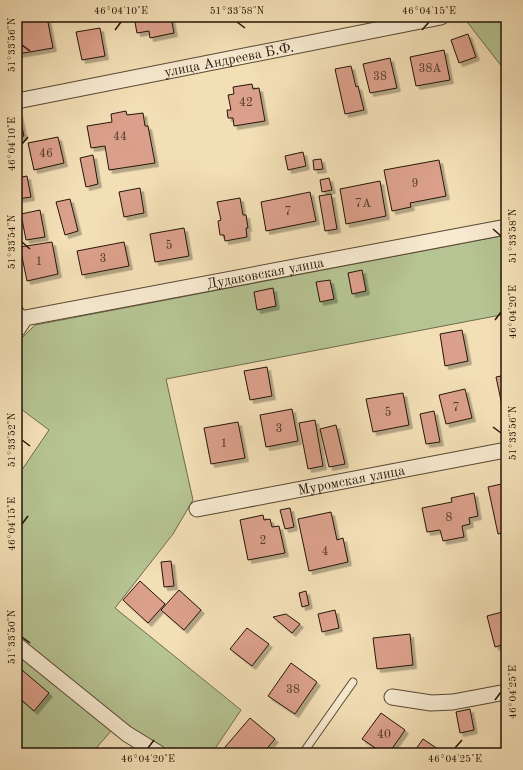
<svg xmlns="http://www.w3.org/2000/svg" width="523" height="770" font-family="'Old Standard TT',serif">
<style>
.green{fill:#b6c392;stroke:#6d6c4c}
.building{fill:#dba08b;stroke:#241507;filter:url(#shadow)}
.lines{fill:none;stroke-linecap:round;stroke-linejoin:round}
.lane-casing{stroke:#584833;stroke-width:9}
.street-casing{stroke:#584833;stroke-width:17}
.lane{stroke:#f7ead0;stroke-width:7}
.street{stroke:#f7ead0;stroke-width:15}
.ticks{fill:none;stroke:#241507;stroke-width:1.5}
.labels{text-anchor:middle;stroke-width:3;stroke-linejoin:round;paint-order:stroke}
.number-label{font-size:12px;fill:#523828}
.street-label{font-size:14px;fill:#241507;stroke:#f7ead0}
.neatline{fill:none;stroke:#241507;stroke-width:1.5}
.ticks-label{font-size:10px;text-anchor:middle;fill:#241507}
</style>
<defs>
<filter id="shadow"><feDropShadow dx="3.5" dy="3.5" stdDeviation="0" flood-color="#0004"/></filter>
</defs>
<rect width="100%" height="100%" fill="#f3dfb6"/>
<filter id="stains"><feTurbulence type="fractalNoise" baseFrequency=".005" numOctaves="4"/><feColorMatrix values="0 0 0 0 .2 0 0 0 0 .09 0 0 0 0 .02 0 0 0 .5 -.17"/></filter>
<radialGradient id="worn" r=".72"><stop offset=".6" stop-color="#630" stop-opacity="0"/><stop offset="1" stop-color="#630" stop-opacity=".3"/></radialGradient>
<path class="green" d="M 471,17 L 500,17 L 506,24 L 506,72 L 464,18 Z
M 506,235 L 506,314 L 166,379 L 193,500 L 173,534 L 115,608 L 241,710 L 212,753 L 170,753 L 130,728 L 17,637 L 17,477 L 49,430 L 17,406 L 17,343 L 35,325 Z
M 17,652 L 111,731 L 92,753 L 17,753 Z"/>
<path class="building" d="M 42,17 L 47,17 L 53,48 L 18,54 L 17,22 Z
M 134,17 L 171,17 L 174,33 L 150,38 L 149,31 L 137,33 Z
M 100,28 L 105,56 L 82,60 L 76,32 Z
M 468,34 L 476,57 L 459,63 L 451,40 Z
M 444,50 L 450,80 L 416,86 L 410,57 Z
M 390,58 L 397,88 L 370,93 L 363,64 Z
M 351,66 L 356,87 L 358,86 L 364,110 L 345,114 L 335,69 Z
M 252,84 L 253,89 L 259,88 L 265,121 L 234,126 L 233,118 L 228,118 L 227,110 L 231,110 L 228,95 L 234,94 L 233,87 Z
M 126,111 L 127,115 L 143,113 L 145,126 L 148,126 L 155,163 L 109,170 L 105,146 L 91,148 L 87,126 L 112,122 L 111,114 Z
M 19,113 L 24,136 L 17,138 L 17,114 Z
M 58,137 L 64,163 L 34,170 L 28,143 Z
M 303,152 L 306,166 L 288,170 L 285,156 Z
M 93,155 L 98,184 L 86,187 L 80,158 Z
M 321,159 L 323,169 L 314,170 L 313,160 Z
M 439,160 L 446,196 L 410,203 L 411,207 L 392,211 L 384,170 Z
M 27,176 L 31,197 L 18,199 L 17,178 Z
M 329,178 L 332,190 L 322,192 L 320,180 Z
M 380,181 L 386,216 L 346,224 L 340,189 Z
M 140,188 L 144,213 L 124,217 L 119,192 Z
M 310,192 L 316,221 L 266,231 L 261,202 Z
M 331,194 L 337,229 L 325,231 L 319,196 Z
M 240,198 L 243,215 L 246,215 L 248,228 L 246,228 L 247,237 L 225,241 L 224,235 L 220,235 L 218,221 L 221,220 L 217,202 Z
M 70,199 L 78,231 L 65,235 L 56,202 Z
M 40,210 L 45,237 L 26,240 L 21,214 Z
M 184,228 L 189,256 L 155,262 L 150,234 Z
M 52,242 L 58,274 L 27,281 L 20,247 Z
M 124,242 L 129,266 L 82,275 L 77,251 Z
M 362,270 L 366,291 L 352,294 L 348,273 Z
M 330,280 L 334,299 L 320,302 L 316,282 Z
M 273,288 L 276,306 L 257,310 L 254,292 Z
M 506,326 L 506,347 L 502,327 Z
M 462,330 L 468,361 L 445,366 L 440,334 Z
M 267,367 L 272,396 L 250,400 L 244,371 Z
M 506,375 L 506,410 L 503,410 L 496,377 Z
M 465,389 L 472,418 L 446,424 L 439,395 Z
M 403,393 L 409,425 L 373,432 L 366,399 Z
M 292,409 L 298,441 L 266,447 L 260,415 Z
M 434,411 L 440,442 L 426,444 L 420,414 Z
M 315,420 L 323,466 L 308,469 L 299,423 Z
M 238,422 L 245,458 L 211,464 L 204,428 Z
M 336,425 L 345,464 L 329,467 L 320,429 Z
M 506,483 L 506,532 L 498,534 L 488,487 Z
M 474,493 L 478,516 L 469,518 L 470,524 L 462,526 L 464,537 L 443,541 L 440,530 L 427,532 L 422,508 L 452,502 L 451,498 Z
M 290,508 L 294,527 L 285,529 L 280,510 Z
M 331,512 L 337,540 L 343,538 L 348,562 L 309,571 L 298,519 Z
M 263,515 L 264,520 L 270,519 L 272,527 L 279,526 L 285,553 L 248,560 L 240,520 Z
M 171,561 L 174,586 L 164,587 L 161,562 Z
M 140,581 L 165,604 L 148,623 L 123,600 Z
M 179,590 L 201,610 L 184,630 L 161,610 Z
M 306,591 L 309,605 L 302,607 L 299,593 Z
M 335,610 L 339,628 L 322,632 L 318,614 Z
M 506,611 L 506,644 L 495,647 L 487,616 Z
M 286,614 L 300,624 L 292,633 L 273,617 Z
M 247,628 L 269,644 L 252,666 L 230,649 Z
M 410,634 L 413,665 L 377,669 L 373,638 Z
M 291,663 L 317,682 L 295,714 L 268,696 Z
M 22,670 L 49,693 L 34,711 L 17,696 L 17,676 Z
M 470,709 L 474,730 L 460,733 L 456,712 Z
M 381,713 L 405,730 L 389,753 L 383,753 L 362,739 Z
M 250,718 L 275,739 L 263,753 L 220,753 Z
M 423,739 L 444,753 L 413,753 Z"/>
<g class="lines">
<g class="lane-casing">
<path id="lane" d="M 17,307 L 25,318
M 303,753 L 353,682"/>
</g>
<g class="street-casing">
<g id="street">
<path id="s1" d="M 17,101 L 441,17"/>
<path id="s2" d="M 17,330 L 25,318 L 506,227"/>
<path id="s3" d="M 197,509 L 506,450"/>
<path d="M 17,645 L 127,734 L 158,753"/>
<path d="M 392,697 L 431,703 L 453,702 L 506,692"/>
</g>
</g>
<use href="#lane" class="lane"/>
<use href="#street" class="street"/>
</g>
<path class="ticks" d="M 237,22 L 245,28M 115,30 L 121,22M 422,30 L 429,22M 22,45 L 30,51M 22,144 L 28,137M 493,229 L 501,236M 22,242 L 30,249M 495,320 L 501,312M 493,427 L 501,433M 22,440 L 30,446M 22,524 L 28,516M 22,637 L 30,643M 495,700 L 501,692M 148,748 L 154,740M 455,748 L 462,740"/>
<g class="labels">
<g class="number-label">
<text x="430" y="72">38А</text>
<text x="380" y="80">38</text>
<text x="246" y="106">42</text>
<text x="120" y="140">44</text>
<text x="46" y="157">46</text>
<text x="415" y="187">9</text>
<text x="363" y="207">7А</text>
<text x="288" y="215">7</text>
<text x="169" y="249">5</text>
<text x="103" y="262">3</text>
<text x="39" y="265">1</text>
<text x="456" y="411">7</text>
<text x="388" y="416">5</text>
<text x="279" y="432">3</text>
<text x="224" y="447">1</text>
<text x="449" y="521">8</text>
<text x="263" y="544">2</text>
<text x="325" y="555">4</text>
<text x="293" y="693">38</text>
<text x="384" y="738">40</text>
</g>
<g class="street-label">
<text dy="5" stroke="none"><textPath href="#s1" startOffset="216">улица Андреева Б.Ф.</textPath></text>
<text dy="5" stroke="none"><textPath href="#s2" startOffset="259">Дудаковская улица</textPath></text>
<text dy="5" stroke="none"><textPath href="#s3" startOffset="157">Муромская улица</textPath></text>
</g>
</g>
<rect width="523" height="770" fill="none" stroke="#f3dfb6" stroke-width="44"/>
<rect x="22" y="22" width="479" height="726" class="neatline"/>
<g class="ticks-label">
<text x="121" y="14">46°04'10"E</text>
<text x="237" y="14">51°33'58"N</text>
<text x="429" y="14">46°04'15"E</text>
<text transform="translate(11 45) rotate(-90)" y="4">51°33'56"N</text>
<text transform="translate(11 144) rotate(-90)" y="4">46°04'10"E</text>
<text transform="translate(512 236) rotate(-90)" y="4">51°33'58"N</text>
<text transform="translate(11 242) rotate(-90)" y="4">51°33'54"N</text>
<text transform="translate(512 312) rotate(-90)" y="4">46°04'20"E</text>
<text transform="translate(512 433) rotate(-90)" y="4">51°33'56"N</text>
<text transform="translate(11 440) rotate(-90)" y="4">51°33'52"N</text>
<text transform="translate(11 524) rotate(-90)" y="4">46°04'15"E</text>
<text transform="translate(11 637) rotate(-90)" y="4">51°33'50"N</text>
<text transform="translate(512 692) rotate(-90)" y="4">46°04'25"E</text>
<text x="148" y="762">46°04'20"E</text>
<text x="455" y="762">46°04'25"E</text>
</g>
<rect width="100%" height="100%" filter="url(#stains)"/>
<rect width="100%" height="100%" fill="url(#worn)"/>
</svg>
